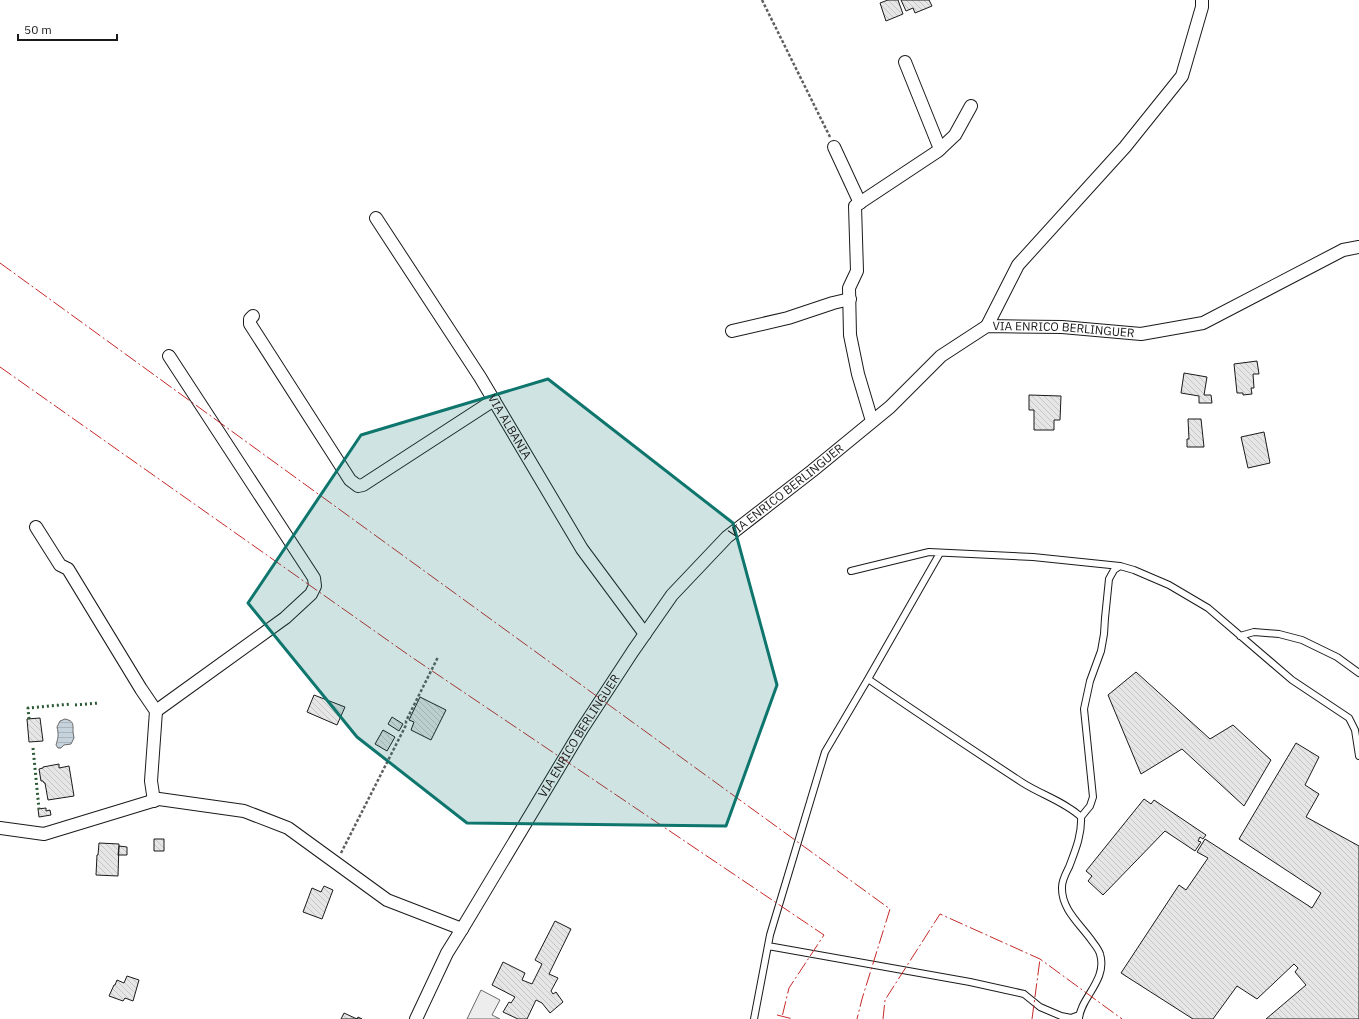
<svg xmlns="http://www.w3.org/2000/svg" width="1359" height="1019" font-family="'IBM Plex Sans',sans-serif">
<style>
.parking{fill:#ededed;stroke:#6a6a6a}
.water{fill:url(#water-rules);stroke:#6a6a6a}
.building{fill:url(#building-back-hatch);stroke:#1a1a1a}
.lines{fill:none;stroke-linecap:round;stroke-linejoin:round}
.lane-casing{stroke:#1a1a1a;stroke-width:8}
.street-casing{stroke:#1a1a1a;stroke-width:14}
.path{stroke:#5f5f5f;stroke-width:2.5;stroke-dasharray:3 2;stroke-linecap:butt}
.lane{stroke:#fff;stroke-width:6}
.street{stroke:#fff;stroke-width:12}
.hedge{stroke:#2b5a34;stroke-width:3;stroke-dasharray:2 3;stroke-linecap:butt}
.power{stroke:#c62828;stroke-width:1;stroke-dasharray:14 3 2 3;stroke-linecap:butt}
.marked{fill:#0f766e;fill-opacity:0.2;stroke:#0f766e;stroke-width:3;stroke-linejoin:round}
.labels{text-anchor:middle;stroke-width:3;stroke-linejoin:round;paint-order:stroke}
.street-label{font-size:12px;fill:#1a1a1a;stroke:#fff}
</style>
<defs>
<pattern id="water-rules" width="6" height="5" patternUnits="userSpaceOnUse"><rect width="6" height="5" fill="#c6d2dc"/><path d="M0 2.5h6" fill="none" stroke="#aab4bc"/></pattern>
<pattern id="building-back-hatch" width="6" height="6" patternUnits="userSpaceOnUse"><rect width="6" height="6" fill="#e6e6e6"/><path d="M-1 5l2 2M0 0l6 6M5-1l2 2" fill="none" stroke="#c5c5c5"/></pattern>
</defs>
<rect width="100%" height="100%" fill="#fff"/>
<path class="parking" d="M 481,990 L 500,1000 L 492,1015 L 500,1019 L 467,1019 Z"/>
<path class="water" d="M 65,719 C 74,721 73,724 73,732 C 73,734 74,736 74,738 L 71,744 L 64,745 L 61,748 L 58,748 L 56,745 C 58,738 59,735 57,727 L 60,721 Z"/>
<path class="building" d="M 888,0 L 898,0 L 903,14 L 886,21 L 880,3 Z
M 901,0 L 929,0 L 932,6 L 915,13 L 913,8 L 906,11 Z
M 1257,361 L 1259,374 L 1253,374 L 1254,388 L 1251,388 L 1252,394 L 1243,395 L 1243,393 L 1237,393 L 1234,364 Z
M 1184,373 L 1207,377 L 1204,395 L 1211,395 L 1212,403 L 1199,403 L 1199,396 L 1181,393 Z
M 1029,395 L 1061,396 L 1060,420 L 1054,420 L 1054,430 L 1034,430 L 1034,410 L 1029,410 Z
M 1188,419 L 1201,419 L 1204,447 L 1187,447 L 1187,439 L 1189,439 Z
M 1264,432 L 1270,463 L 1248,468 L 1241,437 Z
M 1136,672 L 1210,739 L 1233,725 L 1271,760 L 1244,806 L 1182,749 L 1141,774 L 1108,695 Z
M 314,695 L 345,707 L 337,725 L 307,712 Z
M 420,697 L 446,710 L 431,740 L 411,730 L 414,722 L 409,720 Z
M 392,717 L 403,724 L 399,731 L 388,724 Z
M 40,718 L 43,741 L 29,742 L 27,719 Z
M 383,730 L 395,737 L 387,751 L 375,744 Z
M 1296,743 L 1319,757 L 1305,785 L 1319,794 L 1306,817 L 1359,846 L 1359,1019 L 1266,1019 L 1306,985 L 1295,972 L 1298,968 L 1294,964 L 1257,999 L 1237,986 L 1213,1019 L 1193,1019 L 1121,973 L 1179,885 L 1186,890 L 1208,858 L 1197,852 L 1205,839 L 1312,908 L 1321,893 L 1239,839 Z
M 59,764 L 59,768 L 69,766 L 74,796 L 48,800 L 45,783 L 44,783 L 43,781 L 41,781 L 39,769 L 43,768 L 43,767 Z
M 1144,799 L 1151,804 L 1154,800 L 1206,835 L 1203,839 L 1200,837 L 1198,841 L 1201,842 L 1195,851 L 1165,831 L 1103,895 L 1088,881 L 1092,876 L 1086,871 Z
M 46,808 L 46,811 L 50,810 L 51,815 L 39,817 L 38,809 Z
M 154,839 L 164,839 L 164,851 L 154,851 Z
M 99,843 L 119,844 L 118,876 L 96,875 L 97,855 L 98,855 Z
M 119,846 L 127,847 L 127,855 L 118,855 Z
M 324,886 L 333,890 L 322,919 L 303,912 L 312,888 L 321,892 Z
M 555,921 L 571,929 L 549,974 L 558,978 L 551,991 L 553,994 L 556,992 L 563,1002 L 550,1013 L 542,1003 L 536,1000 L 527,1019 L 518,1019 L 503,1012 L 509,1002 L 511,1003 L 515,997 L 492,985 L 503,962 L 525,973 L 522,980 L 532,984 L 542,964 L 535,960 Z
M 127,976 L 139,980 L 133,1001 L 125,998 L 123,1001 L 109,996 L 114,985 L 115,985 L 117,980 L 124,983 Z
M 344,1013 L 357,1019 L 358,1017 L 362,1019 L 341,1019 Z"/>
<g class="lines">
<g class="lane-casing">
<path id="lane" d="M 851,571 L 929,552 L 1033,557 L 1120,566
M 1240,636 L 1254,632 L 1279,634 L 1302,640 L 1337,657 L 1359,673
M 868,679 L 940,553
M 1081,817 L 1090,806 L 1093,797 L 1084,709 L 1090,681 L 1101,651 L 1104,634 L 1105,618 L 1109,579 L 1114,570 L 1120,566 L 1134,570 L 1169,585 L 1208,608 L 1292,680 L 1349,718 L 1355,730 L 1359,756
M 768,946 L 970,982 L 1024,994 L 1040,1007 L 1061,1016 L 1071,1018 L 1079,1015
M 754,1019 L 770,935 L 825,752 L 868,679 C 919,714 971,749 1023,783 C 1042,795 1065,802 1081,817 C 1082,835 1075,851 1069,867 C 1066,873 1062,880 1062,887 C 1061,909 1080,924 1092,941 C 1095,945 1099,950 1100,954 C 1108,980 1080,998 1079,1019"/>
</g>
<g class="street-casing">
<g id="street">
<path d="M 905,62 L 940,149"/>
<path d="M 834,147 L 860,203"/>
<path id="s1" d="M 376,218 L 480,377 L 582,549 L 645,634"/>
<path d="M 253,316 L 250,319 L 250,324 L 350,480 L 358,486 L 363,485 L 494,400"/>
<path d="M 987,326 L 1018,265 L 1125,147 L 1182,76 L 1202,7 L 1202,0"/>
<path d="M 732,331 L 788,318 L 833,303 L 850,299"/>
<path d="M 872,421 L 858,374 L 850,335 L 849,288 L 857,271 L 855,206 L 938,151 L 955,135 L 971,106"/>
<path d="M 36,527 L 60,565 L 68,569 L 141,689 L 156,711 L 151,781 L 154,801"/>
<path d="M 156,711 L 285,618 L 311,594 L 315,586 L 314,578 L 169,356"/>
<path d="M 0,828 L 44,834 L 159,799 L 244,811 L 288,828 L 387,900 L 462,929"/>
<path id="s2" d="M 416,1019 L 447,953 L 462,929 L 582,729 L 633,651 L 672,595 L 727,537 L 812,471 L 890,407 L 941,356 L 987,326 L 1062,327 L 1141,334 L 1203,323 L 1343,250 L 1359,247"/>
</g>
</g>
<path class="path" d="M 762,0 L 830,137
M 341,853 L 406,725 L 406,721 L 438,657"/>
<use href="#lane" class="lane"/>
<use href="#street" class="street"/>
<path class="hedge" d="M 75,705 L 99,703
M 29,719 L 28,708 L 71,704
M 33,748 L 39,809"/>
<path class="power" d="M 0,263 L 890,909 L 862,999 L 857,1019
M 0,367 L 410,656 L 824,935 L 789,988 L 782,1017
M 777,1015 L 793,1019
M 883,1019 L 885,1000 L 940,914 L 1040,959 L 1122,1019
M 1032,1019 L 1040,959"/>
</g>
<path class="marked" d="M 548,379 L 733,523 L 777,685 L 726,826 L 467,823 L 357,737 L 248,603 L 361,435 Z"/>
<g class="labels">
<g class="street-label">
<text dy="4" stroke="none"><textPath href="#s2" startOffset="988">VIA ENRICO BERLINGUER</textPath></text>
<text dy="4" stroke="none"><textPath href="#s1" startOffset="248">VIA ALBANIA</textPath></text>
<text dy="4" stroke="none"><textPath href="#s2" startOffset="651">VIA ENRICO BERLINGUER</textPath></text>
<text dy="4" stroke="none"><textPath href="#s2" startOffset="327">VIA ENRICO BERLINGUER</textPath></text>
</g>
</g>
<path d="M18 34v6h99v-6" fill="none" stroke="#1a1a1a" stroke-width="2"/>
<text x="24" y="34" font-size="12" fill="#1a1a1a" stroke="#ffffff" stroke-width="3" paint-order="stroke">50 m</text>
</svg>
